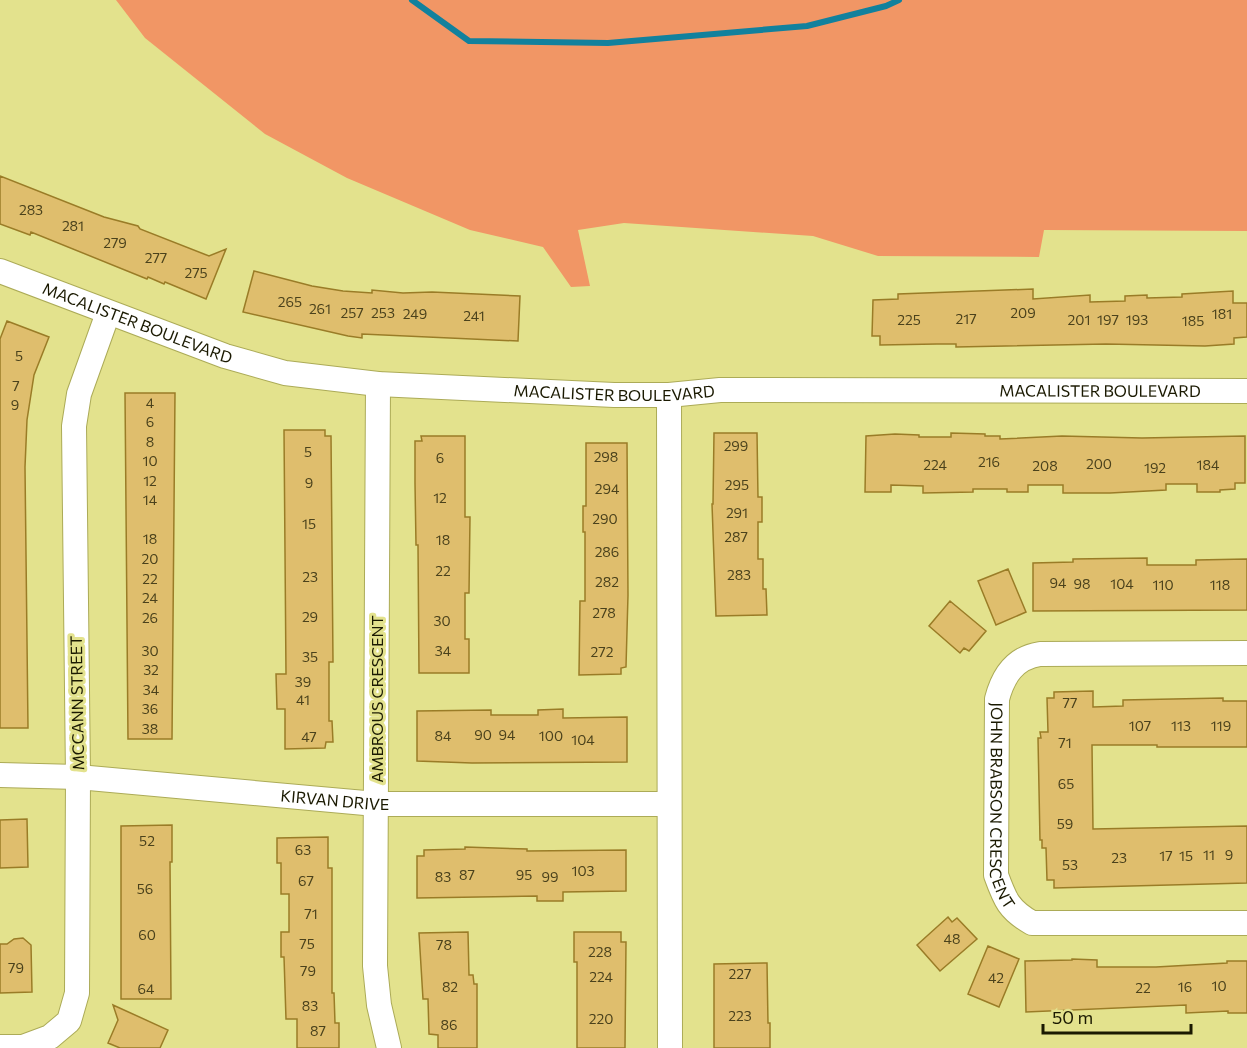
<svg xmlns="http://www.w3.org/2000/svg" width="1247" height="1048" font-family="Commissioner,sans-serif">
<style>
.green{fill:#f19665}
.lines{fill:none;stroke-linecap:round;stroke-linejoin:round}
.stream{stroke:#12819d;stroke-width:6}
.building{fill:#dfbe6d;stroke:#9a7c27;stroke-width:1.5}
.minor-casing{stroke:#acab57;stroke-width:26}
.minor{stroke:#fff;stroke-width:24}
.labels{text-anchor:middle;stroke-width:6;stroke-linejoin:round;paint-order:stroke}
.number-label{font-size:14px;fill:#4b421c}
.street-label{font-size:16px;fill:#1a1901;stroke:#e3e28d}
</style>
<rect width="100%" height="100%" fill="#e3e28d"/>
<path class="green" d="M 116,0 L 1247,0 L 1247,231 L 1044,230 L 1039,257 L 878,256 L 813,236 L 624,223 L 578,230 L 590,286 L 571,287 L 543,247 L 470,230 L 347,178 L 265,134 L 145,38 Z"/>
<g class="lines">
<path class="stream" d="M 412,0 L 469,41 L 608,43 L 807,26 L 886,6 L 899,0"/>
</g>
<path class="building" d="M 0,176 L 104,217 L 138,226 L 140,229 L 209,256 L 226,249 L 206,299 L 165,282 L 164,284 L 148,277 L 147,279 L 31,232 L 30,235 L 0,224 Z
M 254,271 L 312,286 L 343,291 L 372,293 L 372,290 L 403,293 L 432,292 L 520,296 L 518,341 L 362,334 L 362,338 L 348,336 L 243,312 Z
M 1033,289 L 1033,299 L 1090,295 L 1090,302 L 1125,301 L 1125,296 L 1147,295 L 1147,298 L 1182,297 L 1182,294 L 1233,291 L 1233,303 L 1247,303 L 1247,337 L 1234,338 L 1234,344 L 1205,346 L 1106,344 L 956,347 L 956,344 L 937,344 L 880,345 L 880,336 L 872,336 L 873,300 L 898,299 L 898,294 Z
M 7,321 L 49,337 L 34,375 L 27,420 L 25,467 L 28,728 L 0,728 L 0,339 Z
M 125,393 L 175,393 L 172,739 L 128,739 Z
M 284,430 L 325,430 L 325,436 L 331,436 L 333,662 L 329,662 L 329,721 L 332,721 L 333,742 L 326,742 L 325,748 L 285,749 L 285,709 L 277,709 L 276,674 L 286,674 Z
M 714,433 L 757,433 L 758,497 L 762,497 L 762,522 L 758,522 L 758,559 L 763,559 L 763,589 L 766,589 L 767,615 L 716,616 L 712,504 L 713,504 Z
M 951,433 L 985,434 L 985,436 L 1000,436 L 1000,439 L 1062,436 L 1142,438 L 1245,436 L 1245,483 L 1235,483 L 1235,489 L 1220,490 L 1220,492 L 1197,492 L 1197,484 L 1166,484 L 1166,490 L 1110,493 L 1063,493 L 1063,485 L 1028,485 L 1028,492 L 1007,492 L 1007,489 L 973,489 L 973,492 L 923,493 L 923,486 L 891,485 L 891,492 L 865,492 L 866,436 L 895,434 L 919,435 L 919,437 L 951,437 Z
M 421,436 L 465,436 L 465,517 L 470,517 L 469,593 L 465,593 L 465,639 L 469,639 L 469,673 L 419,673 L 418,545 L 416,545 L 415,483 L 415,441 L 422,441 Z
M 586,443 L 627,443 L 628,595 L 626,667 L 621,668 L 621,674 L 579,675 L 580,601 L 585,601 L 585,532 L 583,532 L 583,506 L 586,506 Z
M 1147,558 L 1147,565 L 1196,565 L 1196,560 L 1247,559 L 1247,610 L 1033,611 L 1033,563 L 1073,562 L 1073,559 Z
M 1008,569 L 1026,612 L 996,625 L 978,581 Z
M 950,601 L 986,631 L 969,651 L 964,648 L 960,653 L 929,626 Z
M 1093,691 L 1093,707 L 1123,706 L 1123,700 L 1223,698 L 1223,701 L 1247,701 L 1247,747 L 1157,747 L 1157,745 L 1092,745 L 1093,829 L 1247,826 L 1247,883 L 1054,888 L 1054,880 L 1047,880 L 1046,848 L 1042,848 L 1042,840 L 1040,840 L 1038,738 L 1041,738 L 1040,732 L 1048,732 L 1047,698 L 1054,698 L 1054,692 Z
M 563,709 L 563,718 L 627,717 L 627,762 L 472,763 L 417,761 L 417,711 L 491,710 L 491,715 L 538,715 L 538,710 Z
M 27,819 L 28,867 L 0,868 L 0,820 Z
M 172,825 L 172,862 L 170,862 L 171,999 L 121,999 L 121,826 Z
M 328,837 L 328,868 L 332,868 L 332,993 L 334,993 L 335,1023 L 339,1023 L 339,1048 L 297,1048 L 297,1019 L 286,1019 L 284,957 L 281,957 L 281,932 L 289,932 L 289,894 L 281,894 L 281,863 L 277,863 L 277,838 Z
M 465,847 L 527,849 L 527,851 L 626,850 L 626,891 L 563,892 L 563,901 L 537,901 L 537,896 L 417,898 L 417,856 L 424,856 L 424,850 L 465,849 Z
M 948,917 L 952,922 L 957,918 L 977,939 L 940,971 L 917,945 Z
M 468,932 L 469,975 L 473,975 L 474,984 L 477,984 L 477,1048 L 438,1048 L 438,1035 L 429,1034 L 428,999 L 423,999 L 419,933 Z
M 574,932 L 621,932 L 621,942 L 626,942 L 625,1048 L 577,1048 L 577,962 L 574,962 Z
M 23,938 L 31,945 L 32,992 L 0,993 L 0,944 L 7,944 L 14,939 Z
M 988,946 L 1019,959 L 999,1007 L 968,994 Z
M 1072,959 L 1097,960 L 1097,967 L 1156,967 L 1227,963 L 1227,961 L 1247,961 L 1247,1013 L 1228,1013 L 1228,1011 L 1186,1013 L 1186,1005 L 1026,1012 L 1025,961 L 1072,960 Z
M 767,963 L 768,1023 L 770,1023 L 770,1048 L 714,1048 L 714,964 Z
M 113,1005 L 168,1030 L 160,1048 L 120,1048 L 108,1043 L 118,1020 Z"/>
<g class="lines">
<g class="minor-casing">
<g id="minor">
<path id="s1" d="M 0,271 L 225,356 L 285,373 L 378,384 L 614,395 L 669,395 L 720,390 L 1247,391"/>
<path d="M 378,384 L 375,966 L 379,1005 L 389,1048"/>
<path d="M 669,395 L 670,1048"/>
<path id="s2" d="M 1247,653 L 1040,654 C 1014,658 1003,676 997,699 L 996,875 C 1005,900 1009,910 1032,923 L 1247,923"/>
<path id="s3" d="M 0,775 L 78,777 L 376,804 L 669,804"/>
<path d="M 0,1047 L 23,1047 L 50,1037 L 69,1021 L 77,993 L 78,777 L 74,426 L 79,394 L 108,313"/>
</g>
</g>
<use href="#minor" class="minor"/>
</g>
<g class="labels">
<g class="number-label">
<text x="31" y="215">283</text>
<text x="73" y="231">281</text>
<text x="115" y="248">279</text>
<text x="156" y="263">277</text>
<text x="196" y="278">275</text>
<text x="290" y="307">265</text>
<text x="320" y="314">261</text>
<text x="352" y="318">257</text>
<text x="383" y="318">253</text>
<text x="1023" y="318">209</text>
<text x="415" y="319">249</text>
<text x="1222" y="319">181</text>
<text x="474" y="321">241</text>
<text x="966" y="324">217</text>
<text x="909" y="325">225</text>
<text x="1079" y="325">201</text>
<text x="1108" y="325">197</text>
<text x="1137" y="325">193</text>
<text x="1193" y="326">185</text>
<text x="19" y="361">5</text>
<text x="16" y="391">7</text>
<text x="150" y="408">4</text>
<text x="15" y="410">9</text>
<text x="150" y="427">6</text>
<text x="150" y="447">8</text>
<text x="736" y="451">299</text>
<text x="308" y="457">5</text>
<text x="606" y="462">298</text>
<text x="440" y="463">6</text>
<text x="150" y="466">10</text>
<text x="989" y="467">216</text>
<text x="1099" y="469">200</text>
<text x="935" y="470">224</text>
<text x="1208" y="470">184</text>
<text x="1045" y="471">208</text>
<text x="1155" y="473">192</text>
<text x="150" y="486">12</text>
<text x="309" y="488">9</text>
<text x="737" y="490">295</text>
<text x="607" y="494">294</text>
<text x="440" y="503">12</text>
<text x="150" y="505">14</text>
<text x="737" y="518">291</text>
<text x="605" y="524">290</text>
<text x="309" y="529">15</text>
<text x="736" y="542">287</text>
<text x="150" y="544">18</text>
<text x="443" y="545">18</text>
<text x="607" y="557">286</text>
<text x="150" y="564">20</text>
<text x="443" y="576">22</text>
<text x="739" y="580">283</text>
<text x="310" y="582">23</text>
<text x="150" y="584">22</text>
<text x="607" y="587">282</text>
<text x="1058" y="588">94</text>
<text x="1082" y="589">98</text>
<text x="1122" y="589">104</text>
<text x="1163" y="590">110</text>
<text x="1220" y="590">118</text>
<text x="150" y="603">24</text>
<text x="604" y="618">278</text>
<text x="310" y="622">29</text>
<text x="150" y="623">26</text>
<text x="442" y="626">30</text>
<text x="150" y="656">30</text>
<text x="443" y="656">34</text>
<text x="602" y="657">272</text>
<text x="310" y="662">35</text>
<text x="151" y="675">32</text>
<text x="303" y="687">39</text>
<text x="151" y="695">34</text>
<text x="303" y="705">41</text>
<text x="1070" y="708">77</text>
<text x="150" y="714">36</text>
<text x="1140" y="731">107</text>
<text x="1181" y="731">113</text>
<text x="1221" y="731">119</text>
<text x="150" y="734">38</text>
<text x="483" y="740">90</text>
<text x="507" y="740">94</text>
<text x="443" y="741">84</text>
<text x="551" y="741">100</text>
<text x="309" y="742">47</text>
<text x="583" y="745">104</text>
<text x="1065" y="748">71</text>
<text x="1066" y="789">65</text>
<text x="1065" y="829">59</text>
<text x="147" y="846">52</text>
<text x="303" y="855">63</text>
<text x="1209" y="860">11</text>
<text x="1229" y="860">9</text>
<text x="1166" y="861">17</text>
<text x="1186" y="861">15</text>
<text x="1119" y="863">23</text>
<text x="1070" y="870">53</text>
<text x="583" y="876">103</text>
<text x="467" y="880">87</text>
<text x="524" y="880">95</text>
<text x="443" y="882">83</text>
<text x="550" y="882">99</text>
<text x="306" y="886">67</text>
<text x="145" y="894">56</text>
<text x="311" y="919">71</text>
<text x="147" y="940">60</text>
<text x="952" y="944">48</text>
<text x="307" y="949">75</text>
<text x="444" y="950">78</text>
<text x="600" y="957">228</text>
<text x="16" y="973">79</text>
<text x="308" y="976">79</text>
<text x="740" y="979">227</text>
<text x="601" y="982">224</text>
<text x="996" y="983">42</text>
<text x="1219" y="991">10</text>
<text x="450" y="992">82</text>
<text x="1185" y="992">16</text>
<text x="1143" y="993">22</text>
<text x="146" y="994">64</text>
<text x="310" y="1011">83</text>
<text x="740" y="1021">223</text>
<text x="601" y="1024">220</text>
<text x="449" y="1030">86</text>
<text x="318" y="1036">87</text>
</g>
<g class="street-label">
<text dy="6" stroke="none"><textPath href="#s1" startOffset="147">MACALISTER BOULEVARD</textPath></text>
<text dy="6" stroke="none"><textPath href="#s1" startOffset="633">MACALISTER BOULEVARD</textPath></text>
<text dy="6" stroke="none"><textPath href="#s1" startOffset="1119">MACALISTER BOULEVARD</textPath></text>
<text transform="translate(377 699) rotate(-90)" y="6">AMBROUS CRESCENT</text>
<text transform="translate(77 703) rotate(-91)" y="6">MCCANN STREET</text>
<text dy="6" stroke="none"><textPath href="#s3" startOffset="336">KIRVAN DRIVE</textPath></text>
<text dy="6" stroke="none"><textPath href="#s2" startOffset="381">JOHN BRABSON CRESCENT</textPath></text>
</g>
</g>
<path d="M1043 1024v9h148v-9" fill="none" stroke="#1a1901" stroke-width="3"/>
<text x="1052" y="1024" font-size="18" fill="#1a1901" stroke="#e3e28d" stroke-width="4.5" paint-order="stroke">50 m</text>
</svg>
